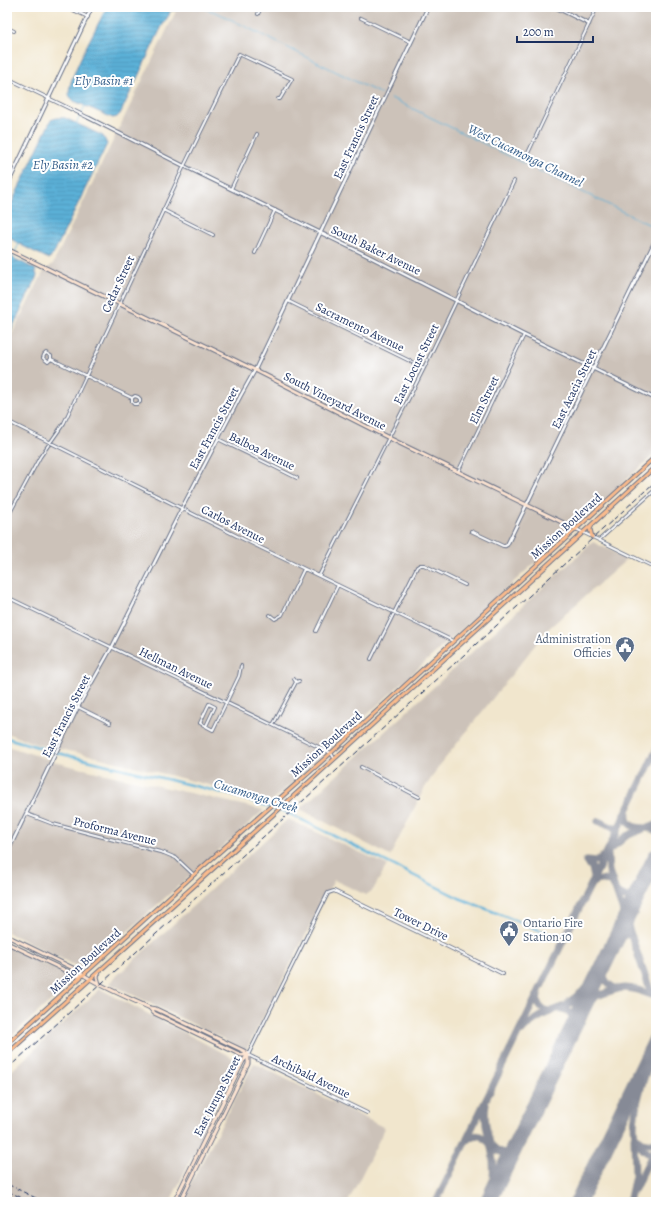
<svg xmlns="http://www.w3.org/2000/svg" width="663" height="1209" font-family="Alegreya,serif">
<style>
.industrial{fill:#ccc2b9}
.water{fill:url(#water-rules);stroke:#3c709b}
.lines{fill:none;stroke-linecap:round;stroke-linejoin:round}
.stream{stroke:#5cb1d8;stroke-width:1}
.canal{stroke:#5cb1d8;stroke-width:2.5}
.taxiway{stroke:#868a96;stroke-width:7}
.runway{stroke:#868a96;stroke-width:17}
.minor-casing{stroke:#666f85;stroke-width:4}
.tertiary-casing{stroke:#666f85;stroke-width:4.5}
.secondary-casing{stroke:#666f85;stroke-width:5}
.primary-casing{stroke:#666f85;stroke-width:5}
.minor{stroke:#fff;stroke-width:2}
.tertiary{stroke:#fff;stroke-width:2.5}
.secondary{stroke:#fde4d1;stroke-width:3}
.primary{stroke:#fbbb8c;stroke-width:3}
.rail{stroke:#1b2f5e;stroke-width:1;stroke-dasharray:6 3;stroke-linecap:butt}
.labels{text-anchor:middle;stroke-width:4;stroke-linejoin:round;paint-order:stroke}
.street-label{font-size:12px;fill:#1b2f5e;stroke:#fff}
.service-label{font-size:12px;fill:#4e5e75;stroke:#fff;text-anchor:end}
.water-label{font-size:13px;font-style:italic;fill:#325c89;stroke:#fff}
</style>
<defs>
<pattern id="water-rules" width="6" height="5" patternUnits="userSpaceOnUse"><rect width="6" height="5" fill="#5cb1d8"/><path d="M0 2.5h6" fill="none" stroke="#4b90b2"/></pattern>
</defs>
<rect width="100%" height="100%" fill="#fff"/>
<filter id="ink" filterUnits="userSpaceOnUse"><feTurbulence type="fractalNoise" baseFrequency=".025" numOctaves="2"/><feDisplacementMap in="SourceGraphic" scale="8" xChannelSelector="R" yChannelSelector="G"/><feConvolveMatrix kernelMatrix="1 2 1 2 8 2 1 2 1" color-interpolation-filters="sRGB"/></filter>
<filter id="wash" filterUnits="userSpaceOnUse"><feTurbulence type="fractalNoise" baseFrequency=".012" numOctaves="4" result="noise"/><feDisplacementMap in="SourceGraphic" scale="16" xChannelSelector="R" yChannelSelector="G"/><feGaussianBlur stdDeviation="0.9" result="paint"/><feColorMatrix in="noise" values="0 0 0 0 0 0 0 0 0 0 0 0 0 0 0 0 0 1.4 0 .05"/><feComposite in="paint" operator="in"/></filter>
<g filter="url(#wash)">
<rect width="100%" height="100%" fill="#f1e6cd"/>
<path class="industrial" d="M 178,7 L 656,7 L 656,453 L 272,801 L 89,755 L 36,744 L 7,733 L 7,344 L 44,271 L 53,264 Z
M 593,542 L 627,559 L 547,630 L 440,765 L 424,789 L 390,856 L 300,809 Z
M 7,746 L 66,765 L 264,810 L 84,970 L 7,932 Z
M 288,819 L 387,865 L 373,890 L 366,895 L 334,880 L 246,1050 L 109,983 Z
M 7,946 L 75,979 L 7,1040 Z
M 100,989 L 239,1061 L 170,1202 L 7,1202 L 7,1075 Z
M 254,1063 L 385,1128 L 348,1202 L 181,1202 Z"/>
<path class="water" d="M 107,7 L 177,7 L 177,10 L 170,11 L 169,15 L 162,26 L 120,114 L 117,117 L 113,118 L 74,101 C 72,99 69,97 69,94 C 68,77 98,25 107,7 Z
M 57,118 L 65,118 L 103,136 L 107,144 L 53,255 L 49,259 L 19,244 L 7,236 L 7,213 L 51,120 Z
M 7,255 L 35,269 L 37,276 L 7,339 Z"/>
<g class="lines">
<path class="stream" d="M 177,7 L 203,8 L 218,13 L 381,94
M 391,98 L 654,227
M 76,124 L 85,106
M 12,258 L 19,244"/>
<path class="canal" d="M 7,738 L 62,754 L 232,795 L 286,812 L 459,898 L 552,935"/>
<path class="taxiway" d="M 627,811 C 624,834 645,824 656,831
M 598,821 L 614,828 L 616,834
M 611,849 L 626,836 L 656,824
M 608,854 L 609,871 L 650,990 L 656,997
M 594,878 L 592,868 L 586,861 L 596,861 L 605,855
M 591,885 C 599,878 608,878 614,887
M 640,889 L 656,865
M 617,892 C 625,900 633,898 640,890
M 619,932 L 622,923 L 623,914
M 615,941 L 622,933 L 627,934 L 632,937
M 604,965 C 601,977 607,986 618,989
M 538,995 C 536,1004 541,1011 551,1011
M 568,1003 L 588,987 L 602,967
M 560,1009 C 572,1009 575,1019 572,1030
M 578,1016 L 586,1006 L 594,998
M 522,1031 C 540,1011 569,1005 594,997 C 604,994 613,989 624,988 C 635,988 644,992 654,996
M 656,1044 C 648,1066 628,1118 636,1139 C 640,1149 647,1154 656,1158
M 486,1104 C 483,1122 489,1136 492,1153 C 495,1170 493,1186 488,1202
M 637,1137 C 642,1143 649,1145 656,1141
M 466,1141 C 488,1119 493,1170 515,1146
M 635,1189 L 656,1146
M 436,1202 L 656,751
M 629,1202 L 635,1176 L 634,1137"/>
<path class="runway" d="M 488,1202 L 656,857
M 578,1202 L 656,1041"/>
</g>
</g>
<g filter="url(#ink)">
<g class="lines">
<g class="minor-casing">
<path id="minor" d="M 67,7 L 88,17
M 258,14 L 261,7
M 361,18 L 411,42
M 7,28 L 14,31
M 7,78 L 89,118
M 528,153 L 597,7
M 231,189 L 257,134
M 163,210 L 213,235
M 255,253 L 275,210
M 288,301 L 424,368
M 51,359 L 48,362 L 43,358 L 44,355 L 46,353 L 51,356 L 51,359 L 132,398 L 135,396 L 138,397 L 140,399 L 140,402 L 137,404 L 134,404 L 132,402 L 132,398
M 7,421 L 253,544 L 453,641
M 218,439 L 297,478
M 458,472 L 524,335
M 7,518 L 40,457 L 64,423 L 184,166 L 239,54 L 292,79 L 280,99 L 278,99
M 576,529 L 656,568
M 471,531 L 503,546 L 505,546
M 599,540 L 656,489
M 319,576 L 424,368 L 514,181
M 7,597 L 331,753 L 334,758
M 270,615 L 275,619 L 282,615 L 304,569
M 316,631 L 338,585
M 371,659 L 417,567 L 420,565 L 424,565 L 465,585
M 294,679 L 296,682 L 299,681
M 78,707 L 110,723
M 273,725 L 296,682
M 206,726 L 215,707 L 209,704 L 200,723 L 213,730 L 239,676 L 241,666
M 361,767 L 419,797
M 27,814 L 53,824 L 164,853 L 176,858 L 194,875
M 367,1113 L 248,1055 L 328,893 L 334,891 L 503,974"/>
</g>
<g class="tertiary-casing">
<path id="tertiary" d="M 555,7 L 589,24
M 89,118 L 184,166 L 372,258 L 524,335 L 656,399
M 7,186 L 92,7
M 505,546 L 507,545 L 656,239
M 7,853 L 78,707 L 112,647 L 182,508 L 240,397 L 255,370 L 428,7"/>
</g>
<g class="secondary-casing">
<path id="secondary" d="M 7,249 L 255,370 L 389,438 L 576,529
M 7,936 L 79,971 C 87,981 136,1001 150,1008 L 156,1009 L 244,1051 L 248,1055
M 7,943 L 77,976 L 82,975
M 99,972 L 97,977 L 99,984
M 150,1008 L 154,1013 L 241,1055 L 248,1055
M 174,1202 L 243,1061 L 248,1055
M 180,1202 L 248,1064 L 248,1055"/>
</g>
<g class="primary-casing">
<path id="primary" d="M 592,525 L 590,529 L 592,537
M 7,1044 L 199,870 L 331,753 L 656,456
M 7,1054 L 275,813 L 656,466"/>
</g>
<use href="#minor" class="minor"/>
<use href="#tertiary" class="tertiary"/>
<use href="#secondary" class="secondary"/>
<use href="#primary" class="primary"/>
<path class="rail" d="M 7,1069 L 656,481
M 7,1184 L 44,1202
M 7,1191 L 31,1202"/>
</g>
</g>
<defs>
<g id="civic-pin" transform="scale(1)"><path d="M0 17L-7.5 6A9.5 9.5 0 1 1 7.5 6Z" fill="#5c6f8a" stroke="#fff"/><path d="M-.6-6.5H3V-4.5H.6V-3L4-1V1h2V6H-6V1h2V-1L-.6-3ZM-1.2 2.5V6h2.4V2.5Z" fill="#fff"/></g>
</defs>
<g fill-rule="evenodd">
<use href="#civic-pin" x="625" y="646"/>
<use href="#civic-pin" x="509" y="930"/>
</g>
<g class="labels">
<g class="street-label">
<text transform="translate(356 137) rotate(-65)" y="4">East Francis Street</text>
<text transform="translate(376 250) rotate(26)" y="4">South Baker Avenue</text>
<text transform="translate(118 284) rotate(-65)" y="4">Cedar Street</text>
<text transform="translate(360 327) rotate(26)" y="4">Sacramento Avenue</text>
<text transform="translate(416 364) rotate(-64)" y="4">East Locust Street</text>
<text transform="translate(574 389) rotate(-64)" y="4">East Acacia Street</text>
<text transform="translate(484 400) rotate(-64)" y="4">Elm Street</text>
<text transform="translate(335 401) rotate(27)" y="4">South Vineyard Avenue</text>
<text transform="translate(214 428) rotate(-62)" y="4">East Francis Street</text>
<text transform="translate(262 451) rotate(26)" y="4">Balboa Avenue</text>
<text transform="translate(233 524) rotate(27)" y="4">Carlos Avenue</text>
<text transform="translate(566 526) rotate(-42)" y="4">Mission Boulevard</text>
<text transform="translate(176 668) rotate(26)" y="4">Hellman Avenue</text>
<text transform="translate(66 716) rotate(-63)" y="4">East Francis Street</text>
<text transform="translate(326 744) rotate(-42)" y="4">Mission Boulevard</text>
<text transform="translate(115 831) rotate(14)" y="4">Proforma Avenue</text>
<text transform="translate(421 924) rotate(26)" y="4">Tower Drive</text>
<text transform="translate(85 961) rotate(-42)" y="4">Mission Boulevard</text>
<text transform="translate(311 1076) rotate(26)" y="4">Archibald Avenue</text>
<text transform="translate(217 1096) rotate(-63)" y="4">East Jurupa Street</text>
</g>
<g class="service-label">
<text x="611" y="643">Administration<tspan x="611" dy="14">Officies</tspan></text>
<text x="523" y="927" text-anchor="start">Ontario Fire<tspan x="523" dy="14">Station 10</tspan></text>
</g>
<g class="water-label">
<text x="104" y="85">Ely Basin #1</text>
<text transform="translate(526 155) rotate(26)" y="5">West Cucamonga Channel</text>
<text x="63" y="169">Ely Basin #2</text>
<text transform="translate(256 795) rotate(17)" y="5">Cucamonga Creek</text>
</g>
</g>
<rect width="663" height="1209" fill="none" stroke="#fff" stroke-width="24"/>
<path d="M517 36v6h76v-6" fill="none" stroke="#1b2f5e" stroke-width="2"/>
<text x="523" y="36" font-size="12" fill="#1b2f5e" stroke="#ffffff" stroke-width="3" paint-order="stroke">200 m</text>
</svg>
